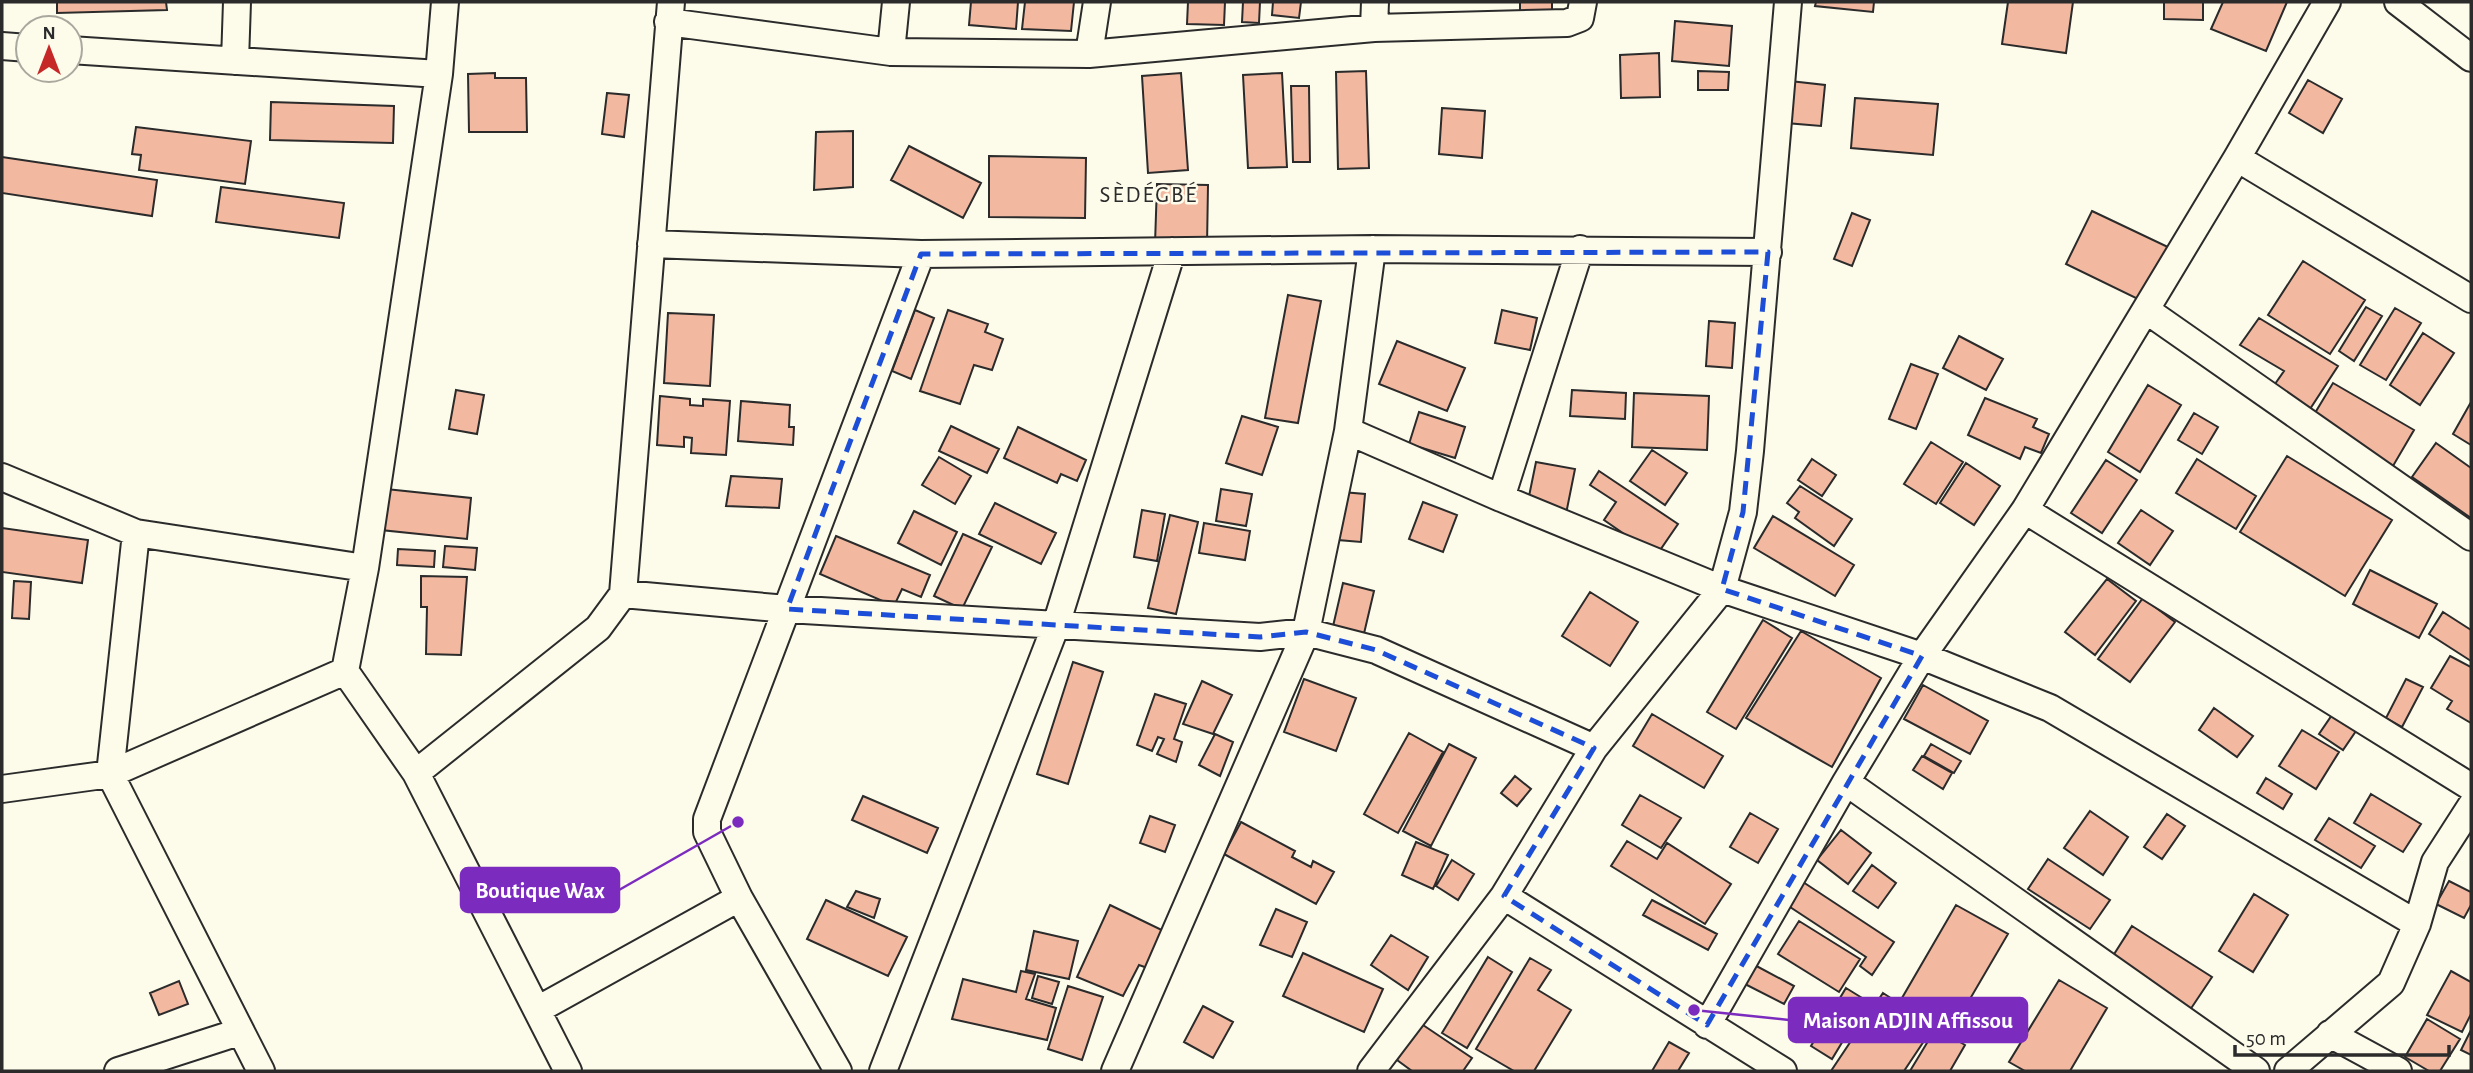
<svg xmlns="http://www.w3.org/2000/svg" width="2473" height="1073" font-family="'Alegreya Sans',sans-serif">
<style>
.building{fill:#f2b8a0;stroke:#2b2b2b;stroke-width:2}
.lines{fill:none;stroke-linecap:round;stroke-linejoin:round}
.street-casing{stroke:#2b2b2b;stroke-width:30}
.street{stroke:#fdfbea;stroke-width:26}
.marked{fill:none;stroke:#1d4ed8;stroke-width:5;stroke-dasharray:14 9;stroke-linejoin:round}
.labels{text-anchor:middle;stroke-width:5;stroke-linejoin:round;paint-order:stroke}
.neighbourhood-label{font-size:23px;letter-spacing:2px;fill:#2b2b2b;stroke:#fdfbea}
.leader{fill:none;stroke:#7b2cbf;stroke-width:2.5}
.callout-dot{fill:#7b2cbf;stroke:#fdfbea;stroke-width:2.5}
.callout{fill:#7b2cbf;stroke:#7b2cbf;stroke-width:2.5}
.callout-label{font-size:23px;text-anchor:middle;font-weight:bold;fill:#fff}
</style>
<rect width="100%" height="100%" fill="#fdfbea"/>
<path class="building" d="M 57,2 L 166,2 L 167,10 L 57,13 Z
M 971,2 L 1018,2 L 1016,29 L 969,25 Z
M 1025,2 L 1074,2 L 1071,31 L 1022,29 Z
M 1188,2 L 1225,2 L 1224,25 L 1187,24 Z
M 1243,2 L 1260,2 L 1259,23 L 1242,22 Z
M 1273,2 L 1301,2 L 1299,18 L 1272,15 Z
M 1520,2 L 1552,2 L 1552,13 L 1520,13 Z
M 1816,2 L 1874,2 L 1873,12 L 1815,6 Z
M 2008,2 L 2073,2 L 2066,53 L 2002,44 Z
M 2164,2 L 2203,2 L 2203,20 L 2164,19 Z
M 2223,2 L 2287,2 L 2266,51 L 2211,29 Z
M 1675,21 L 1732,26 L 1729,66 L 1672,61 Z
M 1659,53 L 1660,97 L 1621,98 L 1620,55 Z
M 1366,71 L 1369,168 L 1338,169 L 1336,72 Z
M 1698,71 L 1729,72 L 1728,90 L 1698,90 Z
M 495,73 L 495,78 L 526,78 L 527,132 L 469,132 L 468,74 Z
M 1181,73 L 1188,170 L 1148,173 L 1142,76 Z
M 1282,73 L 1287,167 L 1248,168 L 1243,75 Z
M 2308,80 L 2342,99 L 2323,133 L 2289,113 Z
M 1790,81 L 1825,85 L 1821,126 L 1786,123 Z
M 1291,86 L 1309,86 L 1310,162 L 1293,162 Z
M 607,93 L 629,95 L 624,137 L 602,134 Z
M 1855,98 L 1938,104 L 1933,155 L 1851,148 Z
M 271,102 L 394,106 L 393,143 L 270,140 Z
M 1442,108 L 1485,111 L 1482,158 L 1439,154 Z
M 136,127 L 251,141 L 245,184 L 139,170 L 141,155 L 132,154 Z
M 853,131 L 853,187 L 814,190 L 816,132 Z
M 909,146 L 981,183 L 963,218 L 891,180 Z
M 989,156 L 1086,158 L 1085,218 L 989,217 Z
M 2,157 L 157,180 L 152,216 L 2,193 Z
M 1157,184 L 1208,185 L 1207,246 L 1155,244 Z
M 221,187 L 344,203 L 339,238 L 216,222 Z
M 2092,211 L 2170,248 L 2144,302 L 2066,264 Z
M 1852,213 L 1870,220 L 1852,266 L 1834,259 Z
M 2303,261 L 2365,300 L 2330,354 L 2268,315 Z
M 1288,295 L 1321,301 L 1298,423 L 1265,418 Z
M 2366,307 L 2382,316 L 2354,361 L 2339,351 Z
M 2395,308 L 2421,323 L 2386,380 L 2360,365 Z
M 915,310 L 934,318 L 911,379 L 892,371 Z
M 948,310 L 988,324 L 985,332 L 1003,339 L 992,370 L 974,365 L 960,404 L 920,391 Z
M 1502,310 L 1537,318 L 1530,350 L 1495,343 Z
M 668,313 L 714,315 L 710,386 L 664,383 Z
M 2259,318 L 2338,366 L 2310,409 L 2275,384 L 2284,371 L 2240,345 Z
M 1709,321 L 1735,323 L 1732,368 L 1706,366 Z
M 2423,333 L 2454,353 L 2420,405 L 2390,385 Z
M 1959,336 L 2003,359 L 1986,390 L 1943,368 Z
M 1397,341 L 1465,368 L 1447,411 L 1379,384 Z
M 1911,364 L 1938,374 L 1916,429 L 1889,419 Z
M 2333,383 L 2414,430 L 2393,466 L 2312,418 Z
M 2148,385 L 2181,405 L 2140,472 L 2108,452 Z
M 456,390 L 484,395 L 477,434 L 449,429 Z
M 1572,390 L 1626,393 L 1625,419 L 1570,416 Z
M 1634,393 L 1709,396 L 1707,450 L 1632,447 Z
M 660,396 L 690,399 L 690,405 L 703,406 L 703,399 L 730,401 L 726,455 L 691,453 L 692,438 L 684,437 L 684,447 L 657,445 Z
M 1985,398 L 2037,419 L 2033,427 L 2049,434 L 2041,453 L 2025,447 L 2020,459 L 1968,435 Z
M 741,401 L 790,405 L 789,427 L 794,427 L 793,445 L 738,441 Z
M 2471,402 L 2471,445 L 2453,434 Z
M 1419,412 L 1465,427 L 1455,458 L 1409,444 Z
M 2194,413 L 2218,427 L 2202,454 L 2178,440 Z
M 1242,416 L 1278,427 L 1262,475 L 1226,463 Z
M 951,426 L 999,449 L 987,473 L 939,451 Z
M 1018,427 L 1086,460 L 1077,481 L 1061,474 L 1057,483 L 1004,458 Z
M 1931,442 L 1963,462 L 1936,504 L 1904,484 Z
M 2436,443 L 2471,468 L 2471,518 L 2412,477 Z
M 1652,450 L 1687,473 L 1665,505 L 1630,481 Z
M 2287,456 L 2392,520 L 2345,596 L 2240,532 Z
M 939,457 L 971,476 L 955,504 L 922,485 Z
M 1812,459 L 1836,475 L 1822,496 L 1798,480 Z
M 2197,459 L 2256,496 L 2236,529 L 2176,493 Z
M 2106,460 L 2137,480 L 2102,533 L 2071,513 Z
M 1536,462 L 1575,469 L 1566,514 L 1527,506 Z
M 1966,463 L 2000,486 L 1974,525 L 1940,503 Z
M 1599,471 L 1678,524 L 1656,556 L 1604,520 L 1616,502 L 1590,485 Z
M 731,476 L 782,479 L 779,508 L 726,506 Z
M 1800,486 L 1852,519 L 1834,546 L 1795,518 L 1799,512 L 1787,503 Z
M 386,489 L 471,498 L 467,539 L 381,530 Z
M 1221,489 L 1252,494 L 1246,526 L 1216,521 Z
M 1342,492 L 1365,494 L 1361,542 L 1338,540 Z
M 1423,502 L 1457,515 L 1443,552 L 1409,539 Z
M 995,503 L 1056,533 L 1041,564 L 979,534 Z
M 1142,510 L 1165,514 L 1157,561 L 1134,557 Z
M 2141,510 L 2173,531 L 2150,565 L 2118,543 Z
M 914,511 L 957,532 L 941,565 L 898,543 Z
M 1170,515 L 1198,522 L 1176,614 L 1148,608 Z
M 1773,516 L 1854,565 L 1835,596 L 1754,548 Z
M 1204,523 L 1250,531 L 1245,560 L 1199,553 Z
M 2,528 L 88,540 L 82,583 L 2,572 Z
M 963,534 L 992,547 L 962,609 L 934,596 Z
M 836,536 L 930,575 L 921,597 L 902,589 L 894,606 L 820,574 Z
M 445,546 L 477,548 L 475,570 L 443,567 Z
M 398,549 L 435,551 L 434,567 L 397,565 Z
M 2370,570 L 2437,604 L 2419,638 L 2353,604 Z
M 421,576 L 467,577 L 461,655 L 426,654 L 427,607 L 421,607 Z
M 2107,579 L 2136,601 L 2095,655 L 2065,632 Z
M 14,581 L 31,582 L 29,619 L 12,618 Z
M 1343,583 L 1374,591 L 1362,642 L 1331,635 Z
M 1590,592 L 1638,622 L 1610,666 L 1562,636 Z
M 2143,598 L 2175,622 L 2130,682 L 2098,659 Z
M 2443,612 L 2471,630 L 2471,661 L 2429,634 Z
M 1763,620 L 1792,638 L 1736,729 L 1707,712 Z
M 1801,631 L 1881,678 L 1832,767 L 1746,718 Z
M 2450,656 L 2471,667 L 2471,723 L 2447,709 L 2452,701 L 2431,688 Z
M 1073,662 L 1103,672 L 1068,784 L 1037,774 Z
M 1304,679 L 1356,698 L 1336,751 L 1284,732 Z
M 2406,679 L 2423,687 L 2402,727 L 2386,718 Z
M 1202,681 L 1232,695 L 1213,734 L 1183,724 Z
M 1923,685 L 1988,721 L 1970,754 L 1904,719 Z
M 1155,694 L 1186,704 L 1174,739 L 1182,742 L 1176,762 L 1157,754 L 1164,739 L 1158,737 L 1152,751 L 1137,745 Z
M 2214,708 L 2253,736 L 2237,757 L 2199,730 Z
M 1652,714 L 1723,756 L 1704,788 L 1633,746 Z
M 2332,715 L 2356,731 L 2343,750 L 2319,734 Z
M 2302,730 L 2339,752 L 2316,789 L 2279,766 Z
M 1409,733 L 1443,752 L 1398,833 L 1364,814 Z
M 1215,734 L 1233,742 L 1220,776 L 1199,765 Z
M 1449,744 L 1476,758 L 1431,846 L 1403,831 Z
M 1931,744 L 1961,761 L 1954,773 L 1924,756 Z
M 1922,756 L 1952,773 L 1943,789 L 1913,770 Z
M 1515,776 L 1531,789 L 1517,806 L 1501,793 Z
M 2266,778 L 2292,794 L 2283,809 L 2257,793 Z
M 2371,794 L 2421,824 L 2403,852 L 2354,823 Z
M 1640,795 L 1681,818 L 1661,848 L 1622,825 Z
M 863,796 L 938,828 L 927,853 L 852,820 Z
M 2090,811 L 2128,837 L 2103,875 L 2064,848 Z
M 1750,813 L 1778,829 L 1758,863 L 1730,847 Z
M 2167,814 L 2185,826 L 2162,859 L 2144,847 Z
M 1150,816 L 1175,825 L 1165,852 L 1140,843 Z
M 2329,818 L 2375,846 L 2361,868 L 2315,840 Z
M 1241,822 L 1295,851 L 1292,857 L 1311,867 L 1313,861 L 1334,872 L 1316,904 L 1224,854 Z
M 1841,830 L 1871,853 L 1848,884 L 1817,860 Z
M 1627,841 L 1657,859 L 1667,843 L 1731,884 L 1705,924 L 1611,866 Z
M 1416,842 L 1448,855 L 1433,889 L 1402,875 Z
M 2048,859 L 2110,900 L 2090,929 L 2028,889 Z
M 1452,860 L 1474,874 L 1458,900 L 1436,886 Z
M 1872,865 L 1896,883 L 1878,908 L 1853,891 Z
M 2449,881 L 2471,892 L 2471,905 L 2464,918 L 2436,904 Z
M 1803,882 L 1894,942 L 1872,975 L 1860,966 L 1866,957 L 1787,905 Z
M 856,891 L 880,899 L 874,918 L 847,907 Z
M 2254,894 L 2288,915 L 2253,972 L 2219,951 Z
M 826,900 L 907,937 L 888,976 L 807,939 Z
M 1652,900 L 1717,934 L 1708,950 L 1643,915 Z
M 1110,905 L 1170,934 L 1153,970 L 1139,965 L 1123,996 L 1077,977 Z
M 1956,905 L 2008,934 L 1953,1028 L 1902,998 Z
M 1276,909 L 1307,922 L 1292,957 L 1260,945 Z
M 1799,921 L 1860,959 L 1839,992 L 1778,954 Z
M 2132,926 L 2212,977 L 2190,1010 L 2111,959 Z
M 1034,931 L 1078,941 L 1069,979 L 1026,970 Z
M 1391,935 L 1428,957 L 1408,990 L 1371,965 Z
M 1303,953 L 1383,989 L 1364,1032 L 1283,996 Z
M 1488,957 L 1512,972 L 1467,1048 L 1442,1033 Z
M 1530,958 L 1551,970 L 1538,990 L 1571,1010 L 1534,1071 L 1514,1071 L 1476,1049 Z
M 1749,962 L 1794,986 L 1784,1004 L 1739,981 Z
M 1021,971 L 1035,974 L 1026,999 L 1056,1008 L 1047,1040 L 952,1019 L 963,979 L 1016,992 Z
M 2451,971 L 2471,982 L 2471,1014 L 2462,1032 L 2427,1015 Z
M 1038,976 L 1059,982 L 1052,1004 L 1032,998 Z
M 2059,980 L 2107,1008 L 2070,1071 L 2025,1071 L 2009,1062 Z
M 179,981 L 188,1004 L 159,1015 L 150,993 Z
M 1068,986 L 1103,997 L 1082,1060 L 1048,1049 Z
M 1846,988 L 1867,1001 L 1832,1059 L 1811,1046 Z
M 1883,993 L 1934,1026 L 1904,1071 L 1831,1071 Z
M 1203,1006 L 1233,1022 L 1213,1058 L 1184,1042 Z
M 2427,1019 L 2460,1039 L 2440,1071 L 2429,1071 L 2405,1057 Z
M 1420,1023 L 1472,1058 L 1463,1071 L 1412,1071 L 1397,1060 Z
M 1936,1028 L 1965,1045 L 1950,1071 L 1910,1071 Z
M 2471,1030 L 2471,1055 L 2461,1050 Z
M 1669,1042 L 1689,1053 L 1678,1071 L 1652,1071 Z"/>
<g class="lines">
<g class="street-casing">
<path id="street" d="M 445,2 L 439,74 L 365,568 L 345,671 L 416,773 L 568,1071
M 2398,2 L 2471,58
M 668,22 L 891,52 L 1089,54 L 1374,28 L 1567,23 L 1580,18 L 1583,2
M 1374,28 L 1375,2
M 2,46 L 28,48
M 70,50 L 439,74
M 891,52 L 896,2
M 1089,54 L 1097,2
M 235,61 L 237,2
M 2237,158 L 2471,299
M 651,244 L 921,254 L 1372,249 L 1768,252
M 2146,310 L 2471,537
M 1348,431 L 1501,498 L 1722,589 L 1922,656 L 2050,708 L 2417,924
M 2,477 L 136,533 L 365,568
M 1501,498 L 1580,249
M 2025,510 L 2471,787
M 136,533 L 110,774 L 261,1071
M 623,594 L 787,609 L 1260,637 L 1306,632 L 1376,650 L 1594,748
M 416,773 L 598,628 L 623,594 L 671,2
M 1846,782 L 2256,1071
M 2,789 L 110,774 L 345,671
M 1504,896 L 1783,1071
M 537,1010 L 739,898
M 1707,1025 L 1846,782 L 1922,656 L 2025,510 L 2237,158 L 2327,2
M 2330,1034 L 2398,1071
M 118,1071 L 239,1032
M 838,1071 L 739,898 L 707,832 L 707,819 L 921,254
M 883,1071 L 1056,625 L 1172,251
M 1115,1071 L 1306,632 L 1348,431 L 1372,249
M 1371,1071 L 1504,896 L 1594,748 L 1722,589 L 1743,512 L 1750,451 L 1788,2
M 2288,1071 L 2391,983 L 2417,924 L 2435,862 L 2471,806"/>
</g>
<use href="#street" class="street"/>
</g>
<path class="marked" d="M 1768,252 L 1743,512 L 1722,589 L 1922,656 L 1707,1025 L 1504,896 L 1594,748 L 1376,650 L 1306,632 L 1260,637 L 787,609 L 921,254 Z"/>
<g class="labels">
<g class="neighbourhood-label">
<text x="1149" y="202">SÈDÉGBÉ</text>
</g>
</g>
<path class="leader" d="M738 822L619 890M1694 1010L1789 1020"/>
<g class="callout-dot">
<circle cx="738" cy="822" r="7"/>
<circle cx="1694" cy="1010" r="7"/>
</g>
<g class="callout">
<rect x="461" y="868" width="158" height="44" rx="7"/>
<rect x="1789" y="998" width="238" height="44" rx="7"/>
</g>
<g class="callout-label">
<text x="540" y="898">Boutique Wax</text>
<text x="1908" y="1028">Maison ADJIN Affissou</text>
</g>
<rect width="2473" height="1073" fill="none" stroke="#2b2b2b" stroke-width="7"/>
<g transform="translate(49 49)"><circle r="33" fill="#fdfbea" stroke="#a9a89e" stroke-width="2"/>
<path d="M0-5L12 26L0 18L-12 26Z" fill="#c62828"/>
<text y="-10" font-size="19" font-weight="bold" text-anchor="middle" fill="#2b2b2b">N</text>
</g>
<path d="M2235 1045v10h214v-10" fill="none" stroke="#2b2b2b" stroke-width="3.5"/>
<text x="2246" y="1045" font-size="21" fill="#2b2b2b" stroke="#fdfbea" stroke-width="5" paint-order="stroke">50 m</text>
</svg>
